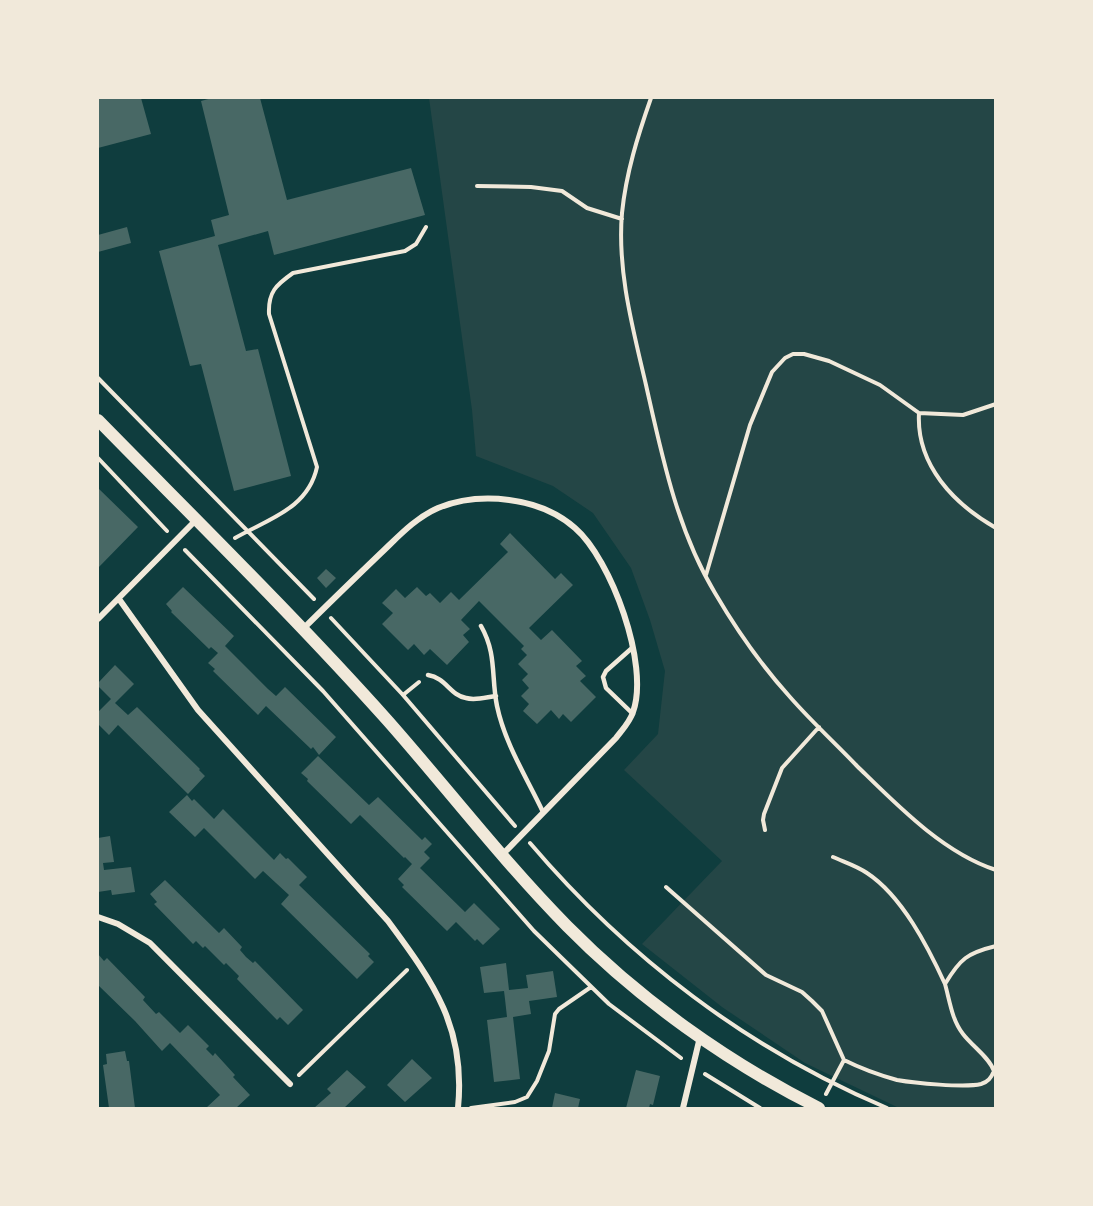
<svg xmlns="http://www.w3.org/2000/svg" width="1093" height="1206" font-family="'DM Sans',sans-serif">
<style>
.green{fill:#244646}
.building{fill:#486865}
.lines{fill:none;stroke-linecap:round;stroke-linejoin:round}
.path{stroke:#f1e9da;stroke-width:4}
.service{stroke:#f1e9da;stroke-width:4.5}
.minor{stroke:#f1e9da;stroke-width:6}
.secondary{stroke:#f1e9da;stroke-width:12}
</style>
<rect width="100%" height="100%" fill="#0f3d3e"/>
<path class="green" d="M 429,98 L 995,98 L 995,1108 L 899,1108 L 805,1063 L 722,1007 L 642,944 L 722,861 L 624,770 L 658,734 L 665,671 L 650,620 L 631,568 L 593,513 L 553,486 L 476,456 L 472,410 Z"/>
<path class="building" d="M 98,98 L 141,98 L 151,134 L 98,148 Z
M 212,98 L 260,98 L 287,200 L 411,168 L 425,215 L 274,255 L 268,231 L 218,245 L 246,351 L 258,349 L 291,476 L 234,491 L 201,364 L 190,366 L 159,251 L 215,236 L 211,220 L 229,215 L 201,101 Z
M 127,227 L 131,243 L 98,252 L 98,235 Z
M 98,488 L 138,527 L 98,568 Z
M 510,533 L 555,579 L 561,573 L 573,585 L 529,628 L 541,640 L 552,630 L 582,661 L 576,666 L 586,676 L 580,681 L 596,697 L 571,722 L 563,714 L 559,719 L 551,710 L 537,724 L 523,711 L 529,704 L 521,696 L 529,688 L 522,680 L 528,674 L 518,664 L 527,655 L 521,649 L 524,646 L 479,601 L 461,620 L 470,629 L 463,635 L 469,642 L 447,665 L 430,649 L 424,655 L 414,644 L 408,650 L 382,624 L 393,613 L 382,603 L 396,589 L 405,598 L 417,587 L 426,596 L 430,593 L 440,603 L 451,592 L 459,600 L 508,552 L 500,544 Z
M 326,569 L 336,578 L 326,588 L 317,578 Z
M 183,587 L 234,636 L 225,646 L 268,689 L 276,696 L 285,687 L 336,737 L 319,755 L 313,747 L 311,749 L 266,706 L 258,715 L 213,671 L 215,669 L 208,663 L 218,653 L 211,647 L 209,649 L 171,612 L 172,611 L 166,604 Z
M 115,665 L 134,684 L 115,703 L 128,715 L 137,707 L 200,769 L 199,770 L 205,776 L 188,794 L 118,725 L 109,735 L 98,724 L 98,712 L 111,699 L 98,686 L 98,683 Z
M 318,756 L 369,805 L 378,797 L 422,840 L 425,837 L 432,844 L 424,852 L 430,858 L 420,868 L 465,912 L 474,903 L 500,929 L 483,945 L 477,939 L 475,941 L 456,922 L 447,931 L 402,887 L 404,885 L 398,879 L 412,864 L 405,857 L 404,858 L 360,815 L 351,824 L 307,781 L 308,779 L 301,773 Z
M 187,795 L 192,801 L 194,799 L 214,819 L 223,809 L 274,860 L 280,853 L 286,859 L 288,858 L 307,877 L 299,885 L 370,954 L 368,956 L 374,962 L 357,979 L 281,904 L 289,895 L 263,871 L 255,879 L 204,828 L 195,837 L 169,812 Z
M 110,836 L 114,862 L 103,863 L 104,870 L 131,867 L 135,892 L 112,895 L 111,890 L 98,892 L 98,838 Z
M 165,880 L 219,933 L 224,928 L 242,947 L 240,950 L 246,957 L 253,963 L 255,961 L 303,1010 L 288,1025 L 280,1017 L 277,1020 L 237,979 L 239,976 L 226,963 L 224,965 L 205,946 L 203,948 L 196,941 L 193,944 L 154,904 L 157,902 L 150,894 Z
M 98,954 L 104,961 L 107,958 L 145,997 L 143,1000 L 156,1014 L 159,1012 L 180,1033 L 188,1025 L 209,1046 L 206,1049 L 213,1056 L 215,1053 L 235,1075 L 233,1077 L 250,1095 L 236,1108 L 206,1108 L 220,1095 L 170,1043 L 162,1051 L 135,1021 L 98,985 Z
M 506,963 L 509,990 L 528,988 L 526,975 L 553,971 L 557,997 L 529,1001 L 531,1014 L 513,1017 L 520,1079 L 494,1082 L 487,1020 L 507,1017 L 505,999 L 504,991 L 484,993 L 480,967 Z
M 125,1051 L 127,1061 L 129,1061 L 135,1108 L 109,1108 L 103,1065 L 107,1064 L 106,1054 Z
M 412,1059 L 432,1078 L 405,1102 L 387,1085 Z
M 347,1070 L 366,1087 L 344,1108 L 314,1108 L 331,1093 L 327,1089 Z
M 636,1070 L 660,1076 L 653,1105 L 650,1104 L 649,1108 L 626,1108 Z
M 555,1093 L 580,1099 L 578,1108 L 552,1108 Z"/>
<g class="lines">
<path class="path" d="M 651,98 C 638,135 626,173 622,213 C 617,271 633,329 646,385 C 662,456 677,530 715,593 C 736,629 762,666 790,697 C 811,721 835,743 857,766 C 896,804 943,853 996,870
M 477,186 L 531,187 L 562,191 L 587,208 L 622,219
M 98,378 L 314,599
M 919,413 C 916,465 954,504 996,528
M 98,458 L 167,531
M 235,538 C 268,519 308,509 317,467 L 269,314 C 268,292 276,285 293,273 L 405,251 L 416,244 L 426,227
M 185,550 L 323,691 L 534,931 L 609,1004 L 681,1058
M 706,575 L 750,425 L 772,372 L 785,358 L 793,354 L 804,354 L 829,361 L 880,385 L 919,413 L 963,415 L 996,404
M 331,618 L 403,695 L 515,826
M 403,695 L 419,682
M 765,830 L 763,820 L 764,814 L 782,768 L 819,727
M 530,843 C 627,957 749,1050 887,1108
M 833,857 C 844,862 857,866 867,873 C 902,896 928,947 945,984 C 960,959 967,953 996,946
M 666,887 L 766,975 L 802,992 L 812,1001 L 822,1011 L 844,1060 C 860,1068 879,1075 897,1080 C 914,1083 965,1088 981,1084 C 988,1082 991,1078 994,1071 C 989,1057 972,1046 963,1034 C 952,1020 950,1002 945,984
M 705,1074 L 760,1108
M 299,1075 L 407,970
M 826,1094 L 844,1060
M 471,1108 L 515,1102 L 527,1097 L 537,1081 L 549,1051 L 555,1014 L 559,1009 L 591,987"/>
<path class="service" d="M 481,626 C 497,654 491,677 497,706 C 505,744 527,778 543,812
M 632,648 L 606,671 L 603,677 L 606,688 L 633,714
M 428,675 C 446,678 450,695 466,698 C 475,701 487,697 496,696"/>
<path class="minor" d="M 119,599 L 198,710 L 388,921 C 434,983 466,1028 458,1108
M 98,619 L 196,520
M 303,629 C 328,604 355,578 381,553 C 398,537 415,518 438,508 C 480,491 540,497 575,528 C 611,559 650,665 633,712 C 630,722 622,730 616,738 L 502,855
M 98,917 L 118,924 L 150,943 L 290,1084
M 683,1108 L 700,1037"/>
<path class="secondary" d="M 98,420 C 195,519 295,617 388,721 C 448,789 503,861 567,926 C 639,999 727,1062 819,1108"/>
</g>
<rect width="1093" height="1206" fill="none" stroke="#f1e9da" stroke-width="198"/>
</svg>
